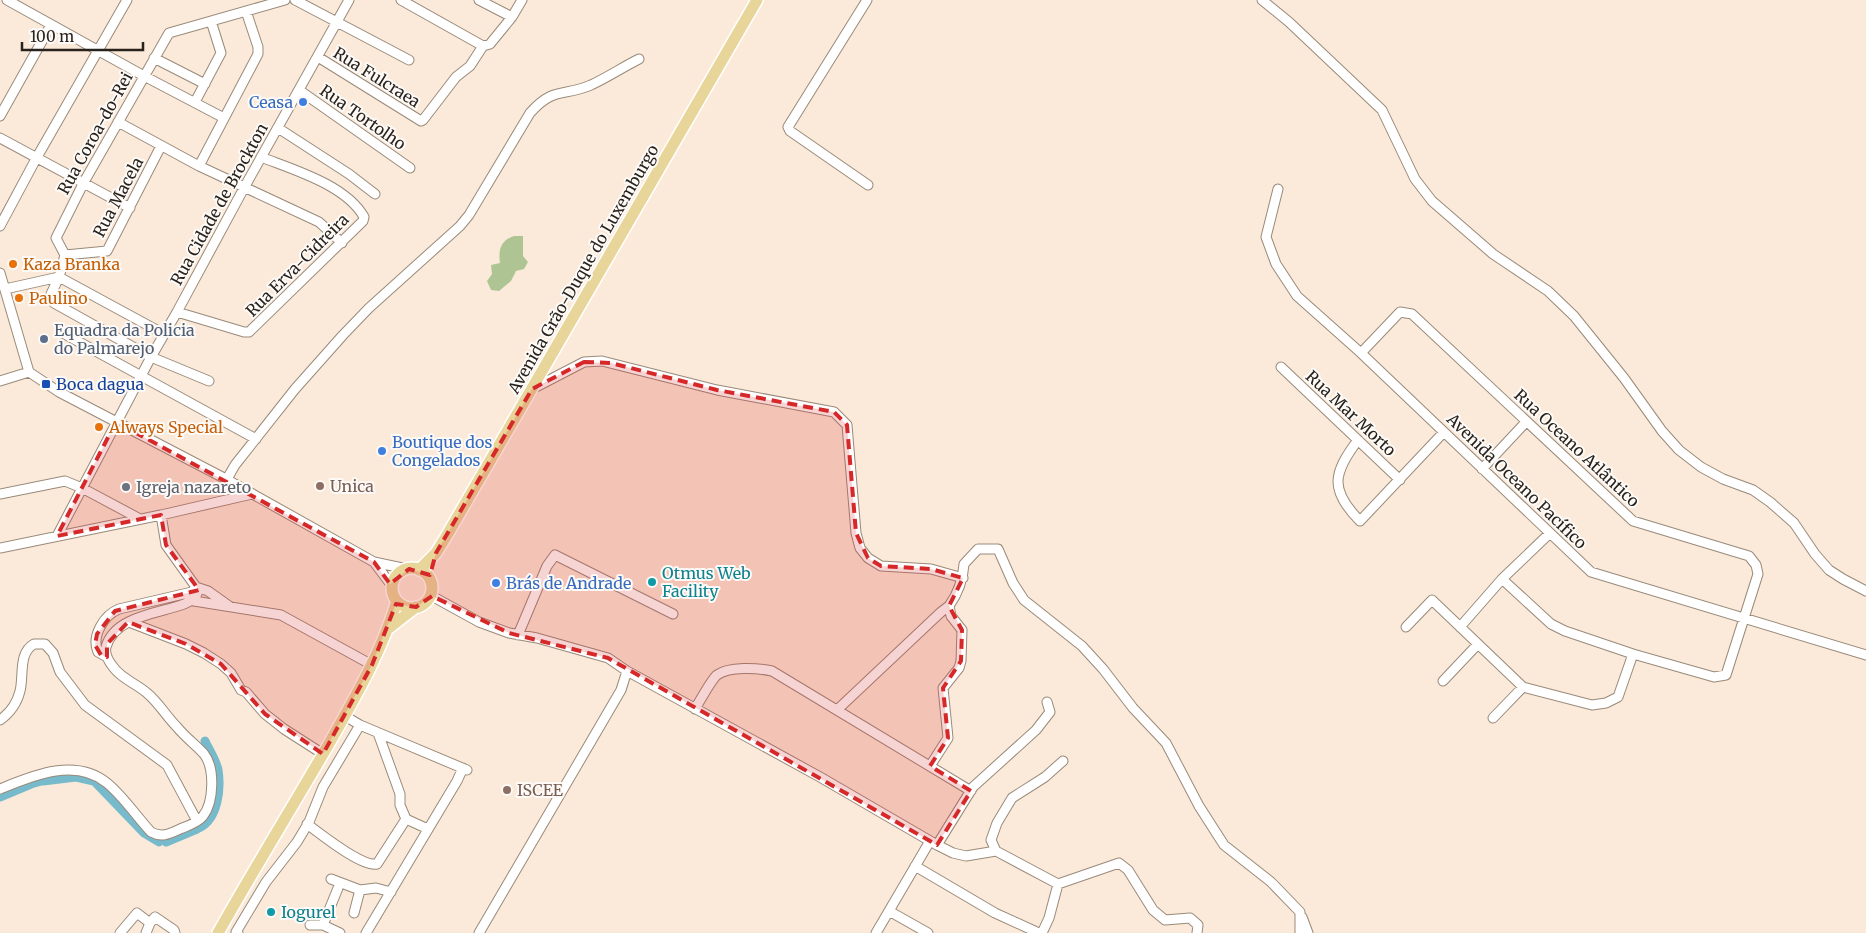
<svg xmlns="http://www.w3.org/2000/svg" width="1866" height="933" font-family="Merriweather,serif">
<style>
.forest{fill:#aec493}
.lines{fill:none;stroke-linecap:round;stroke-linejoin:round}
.canal{stroke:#77bacc;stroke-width:9}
.minor-casing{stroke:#998a7a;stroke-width:11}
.major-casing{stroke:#fff;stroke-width:14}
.minor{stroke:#fff;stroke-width:9}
.major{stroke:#e8d59a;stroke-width:11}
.marked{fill:#d62828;fill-opacity:0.2;stroke:#d62828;stroke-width:4;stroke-dasharray:10 6;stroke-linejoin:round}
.shop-dot{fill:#3f7fe0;stroke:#fdfaf7;stroke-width:2}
.food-dot{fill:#e8710a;stroke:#fdfaf7;stroke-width:2}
.service-dot{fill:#5c6f8a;stroke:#fdfaf7;stroke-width:2}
.transit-dot{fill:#1a4fb4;stroke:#fdfaf7;stroke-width:2}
.education-dot{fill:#8d6e63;stroke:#fdfaf7;stroke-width:2}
.worship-dot{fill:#6b7280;stroke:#fdfaf7;stroke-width:2}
.culture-dot{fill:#0f9aa8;stroke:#fdfaf7;stroke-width:2}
.labels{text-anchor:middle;stroke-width:4;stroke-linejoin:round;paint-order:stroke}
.street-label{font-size:16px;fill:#28221c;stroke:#fdfaf7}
.shop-label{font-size:16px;fill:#366cbe;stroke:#fdfaf7;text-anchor:start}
.food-label{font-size:16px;fill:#c56008;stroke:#fdfaf7;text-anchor:start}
.service-label{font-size:16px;fill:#4e5e75;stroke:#fdfaf7;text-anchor:start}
.transit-label{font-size:16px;fill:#164399;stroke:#fdfaf7;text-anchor:start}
.education-label{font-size:16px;fill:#785e54;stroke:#fdfaf7;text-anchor:start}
.worship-label{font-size:16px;fill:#5b616d;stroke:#fdfaf7;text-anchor:start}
.culture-label{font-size:16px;fill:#0d838f;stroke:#fdfaf7;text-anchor:start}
</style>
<rect width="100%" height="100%" fill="#fbead9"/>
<path class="forest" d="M 514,236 L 523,236 L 523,256 L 528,262 L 524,269 L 516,271 L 511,281 L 499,291 L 491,290 L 487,281 L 492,274 L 491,265 L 500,263 C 498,250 501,240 514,236 Z"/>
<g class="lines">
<path class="canal" d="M 43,781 L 76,777 L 94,781 L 144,833 L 159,842
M 0,797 L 31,784 L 41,781
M 199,828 C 218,819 221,789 218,770 C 216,760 209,750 205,741
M 166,842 L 197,829"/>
<g class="minor-casing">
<path id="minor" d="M 7,0 L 144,76 L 224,118
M 295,0 L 409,60
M 401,0 L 483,46
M 479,0 L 512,17
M 867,0 L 788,127 L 790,131 L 868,185
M 1262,0 L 1289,22 L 1382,110 L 1415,179 L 1432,201 L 1493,254 L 1548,291 L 1574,316 L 1624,378 L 1662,431 L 1679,450 L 1701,467 L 1723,479 L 1753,490 L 1770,502 L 1794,523 L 1815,554 L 1829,570 L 1843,579 L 1866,591
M 483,46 L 490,44 L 512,17 L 522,0
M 318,57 L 421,121 L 423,120 L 456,77 L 470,66 L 483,46
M 154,58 L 205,84
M 299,90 L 410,168
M 195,102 L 221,53 L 211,21
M 0,116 L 51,25
M 118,122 L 199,166 L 319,222 L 342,243
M 278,128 L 349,174 L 375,194
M 0,138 L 130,208
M 199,166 L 258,54 L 258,47 L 246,11
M 1278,189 L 1266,237 L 1276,264 L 1297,296 L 1361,353 L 1591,572 L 1866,655
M 0,226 L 37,157 L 127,0
M 65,255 L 107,251 L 161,146
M 0,273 L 29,372
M 59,277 L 164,334
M 5,289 L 59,277
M 177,312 L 244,332 L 249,332 L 363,221 L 364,217 C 346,185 294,170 261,157
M 61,332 L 256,439
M 1361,353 L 1400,312 L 1412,314 L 1633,521 L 1749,556 L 1756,565 L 1758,574 L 1726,675 L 1714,677 L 1633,654 L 1565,631 L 1551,624 L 1502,579
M 1281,367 L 1400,480
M 29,372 L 59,392 L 224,478 L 374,562 L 407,569
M 0,381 L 29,372
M 209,381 L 151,357 L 54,303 L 51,299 L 51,294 L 59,277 L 65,255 L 56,238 L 84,182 L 169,33 L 285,0
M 532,389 L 584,362 L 602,361 L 717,390 L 834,412 L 847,425 L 856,533 L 860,548 L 868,558 L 881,566 L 931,569 L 963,578
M 1358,440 C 1333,473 1329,490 1360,521 L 1444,432
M 1482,469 L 1526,422
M 227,479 L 235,465 L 295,389 L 343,335 L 369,308 L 460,226 L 469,215 L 530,113 C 554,86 563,97 591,85 C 608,77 623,67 639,59
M 0,494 L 65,481 L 82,488 L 140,519
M 161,515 L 166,545 L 196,587 L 208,591 L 229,606
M 57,536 L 151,357 L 177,312 L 244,188 L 349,0
M 0,548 L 161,515 L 252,494
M 374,562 L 392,586
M 430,595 L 479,622 L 509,633 L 537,638 L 608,658 L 627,671 L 820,777 L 937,845 L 973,787 L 1036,730 L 1050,712 L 1047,702
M 194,601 L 281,615 L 372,665
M 129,622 L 186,644 L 204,653 L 221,664 L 231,673 L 241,690 L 246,692 L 265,714 L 284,729 L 323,754
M 1406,627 L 1432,600 L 1523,687 L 1592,705 L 1606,703 L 1618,697 L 1633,654
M 1460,627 L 1502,579 L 1550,533
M 518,635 L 547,566 L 555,555 L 673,614
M 1443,681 L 1478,644
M 695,709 C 700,701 711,680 717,675 C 729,666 758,668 772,671 L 971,791
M 837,710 L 941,612 L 949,606
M 345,716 L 360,725 L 467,770
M 1493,718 L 1523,687
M 0,720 C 10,713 17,703 20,691 C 24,676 18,653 34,644 L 45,644 L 53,653 L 60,672 L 85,705 L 167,765 L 197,821
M 378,733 L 400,794 L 400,805 L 406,819 L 428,829
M 930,766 L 948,738 L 943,688 L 959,668 L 961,661 L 962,630 L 951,616 L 949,606 C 959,592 963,580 964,564 L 978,549 L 998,549 L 1013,583 L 1024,600 L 1082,646 L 1103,669 L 1133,708 L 1166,743 L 1199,806 L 1224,845 L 1271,882 L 1300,912 L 1300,933
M 0,789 C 32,776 75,757 107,783 C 124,797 136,816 151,832 C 162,838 169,834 180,829 C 187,826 198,823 203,816 C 214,802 215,768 204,754 C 196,745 185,737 177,727 C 166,716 159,703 147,693 C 137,684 122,679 114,668 C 109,662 104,655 106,647 C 117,607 189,614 197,594 L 196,587 L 192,592 L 119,609 C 104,615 91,636 98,652 L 107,657
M 307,824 C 321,834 361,867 377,864 L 406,819
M 937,845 L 953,853 L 966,856 L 996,851 L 1058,884 L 1119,863 L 1128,870 L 1153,910 L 1165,920 L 1190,918 L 1198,925 L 1197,933
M 996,851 L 991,840 L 997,823 L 1012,798 L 1045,777 L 1063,761
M 915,866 L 995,913 L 1039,933
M 331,879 L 360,890 L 376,888 L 391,892
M 889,911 L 928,933
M 354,913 L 360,890
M 1302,917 L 1308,933
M 310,925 L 323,925 L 340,933
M 323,925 L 338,888
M 120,933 L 137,913 L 150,923
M 146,933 L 150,923 L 155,917 L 174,930 L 175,933
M 238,933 L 236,932 L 266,882 L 297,842 L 309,822 L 323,787 L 360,725
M 366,933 L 457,781 L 463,768
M 479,933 L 621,690 L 627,671
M 876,933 L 930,841
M 1042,933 L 1049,918 L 1058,884"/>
</g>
<g class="major-casing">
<path id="major" d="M392 588a20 20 0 1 1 40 0a20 20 0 1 1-40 0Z
M 419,570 L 436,553 L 447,535 L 757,0
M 389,628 L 416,607
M 218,933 C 254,869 293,806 330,742 C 356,696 382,651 397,601"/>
</g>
<use href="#minor" class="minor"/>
<use href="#major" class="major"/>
</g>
<path class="marked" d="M 584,362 L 611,363 L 717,390 L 834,412 L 847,425 L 856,533 L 868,558 L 881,566 L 931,569 L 963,578 L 949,606 L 962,630 L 961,661 L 943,688 L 948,738 L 930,766 L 971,791 L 937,845 L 608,658 L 509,633 L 432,596 L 416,607 L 396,604 L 372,665 L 323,754 L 265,714 L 221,664 L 186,644 L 128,622 L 107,644 L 107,657 L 101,655 L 95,645 L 97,634 L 115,611 L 199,590 L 166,545 L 161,515 L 57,536 L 116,422 L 374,562 L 390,584 L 409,569 L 430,575 L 436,553 L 532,389 Z"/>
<g class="shop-dot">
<circle cx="303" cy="102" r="5"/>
<circle cx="382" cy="451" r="5"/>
<circle cx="496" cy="583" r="5"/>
</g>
<g class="food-dot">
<circle cx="13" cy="264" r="5"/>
<circle cx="19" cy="298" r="5"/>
<circle cx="99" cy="427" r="5"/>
</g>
<circle class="service-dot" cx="44" cy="339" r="5"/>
<rect class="transit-dot" x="41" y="379" width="10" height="10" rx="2.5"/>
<g class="education-dot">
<circle cx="320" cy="486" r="5"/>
<circle cx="507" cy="790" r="5"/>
</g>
<circle class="worship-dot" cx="126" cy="487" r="5"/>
<g class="culture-dot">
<circle cx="652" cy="582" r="5"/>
<circle cx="271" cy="912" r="5"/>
</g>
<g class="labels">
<g class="street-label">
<text transform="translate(377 77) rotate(32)" y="6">Rua Fulcraea</text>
<text transform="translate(363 117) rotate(35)" y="6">Rua Tortolho</text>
<text transform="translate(95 133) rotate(-61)" y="6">Rua Coroa-do-Rei</text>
<text transform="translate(118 197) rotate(-62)" y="6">Rua Macela</text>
<text transform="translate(219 204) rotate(-61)" y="6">Rua Cidade de Brockton</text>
<text transform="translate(297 265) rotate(-45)" y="6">Rua Erva-Cidreira</text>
<text transform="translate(583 269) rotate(-60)" y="6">Avenida Grão-Duque do Luxemburgo</text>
<text transform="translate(1351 413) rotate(43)" y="6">Rua Mar Morto</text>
<text transform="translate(1577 448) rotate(43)" y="6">Rua Oceano Atlântico</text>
<text transform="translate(1517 481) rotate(44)" y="6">Avenida Oceano Pacífico</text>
</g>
<g class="shop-label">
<text x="293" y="108" text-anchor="end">Ceasa</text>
<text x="392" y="448">Boutique dos<tspan x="392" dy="18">Congelados</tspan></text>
<text x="506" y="589">Brás de Andrade</text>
</g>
<g class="food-label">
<text x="23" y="270">Kaza Branka</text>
<text x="29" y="304">Paulino</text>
<text x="109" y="433">Always Special</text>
</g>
<g class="service-label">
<text x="54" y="336">Equadra da Policia<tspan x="54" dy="18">do Palmarejo</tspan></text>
</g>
<g class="transit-label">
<text x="56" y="390">Boca dagua</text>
</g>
<g class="education-label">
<text x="330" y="492">Unica</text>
<text x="517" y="796">ISCEE</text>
</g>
<g class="worship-label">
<text x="136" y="493">Igreja nazareto</text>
</g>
<g class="culture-label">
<text x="662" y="579">Otmus Web<tspan x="662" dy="18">Facility</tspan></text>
<text x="281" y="918">Iogurel</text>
</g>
</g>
<path d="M22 42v8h121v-8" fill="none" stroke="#28221c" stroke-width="2.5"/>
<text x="30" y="42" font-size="15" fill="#28221c" stroke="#fdfaf7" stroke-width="4" paint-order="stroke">100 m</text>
</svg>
